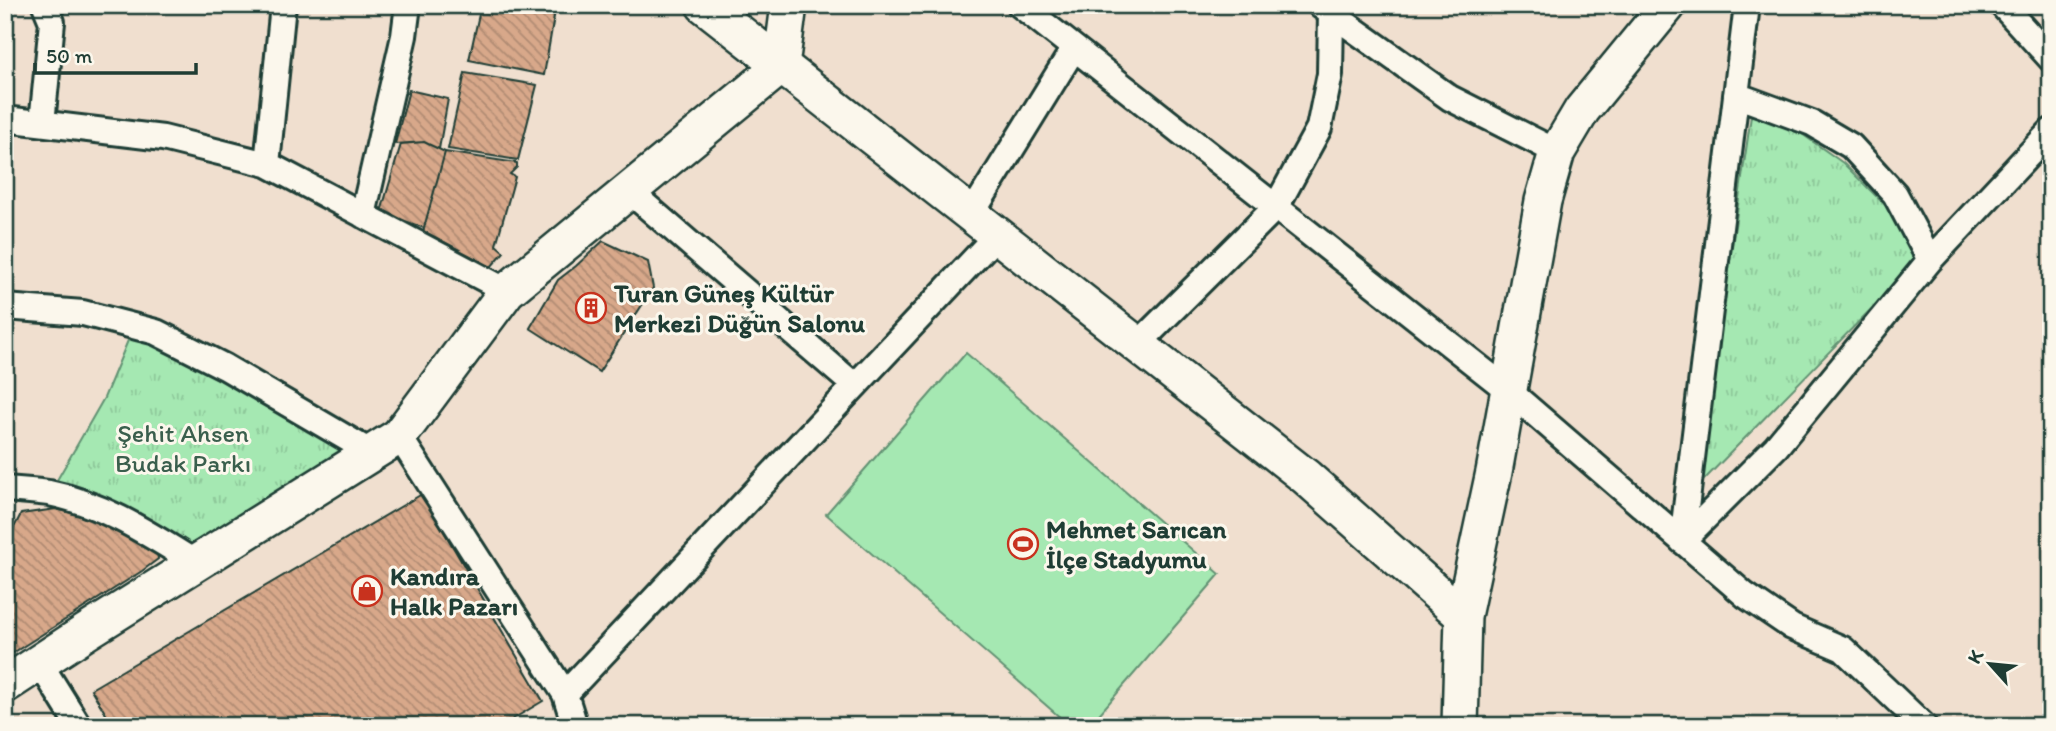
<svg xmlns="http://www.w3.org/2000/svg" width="2056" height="731" font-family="Itim,sans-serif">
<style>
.green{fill:#a5e8b2;stroke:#629273;stroke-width:2}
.park{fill:url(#park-tufts);stroke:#629273;stroke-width:2}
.building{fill:url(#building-back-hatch);stroke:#1f3d34;stroke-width:2}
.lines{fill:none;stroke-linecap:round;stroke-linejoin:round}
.street-casing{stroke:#1f3d34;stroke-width:30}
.secondary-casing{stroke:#1f3d34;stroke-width:40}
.street{stroke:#fbf7ec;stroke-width:24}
.secondary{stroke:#fbf7ec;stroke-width:35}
.labels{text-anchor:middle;stroke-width:6;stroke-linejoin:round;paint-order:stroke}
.poi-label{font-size:26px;font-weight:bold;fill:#1f3d34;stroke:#fbf7ec;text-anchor:start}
.park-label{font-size:26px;fill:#3a5f4d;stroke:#fbf7ec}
</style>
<defs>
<pattern id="park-tufts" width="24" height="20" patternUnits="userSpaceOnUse" patternTransform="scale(1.75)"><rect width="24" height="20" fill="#a5e8b2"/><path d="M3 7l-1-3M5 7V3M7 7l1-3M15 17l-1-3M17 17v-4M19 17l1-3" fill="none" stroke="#8ec89a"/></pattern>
<pattern id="building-back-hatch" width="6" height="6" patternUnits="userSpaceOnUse" patternTransform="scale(1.75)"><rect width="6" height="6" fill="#d8a88a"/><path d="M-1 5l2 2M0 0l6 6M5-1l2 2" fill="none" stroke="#af8a72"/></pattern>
</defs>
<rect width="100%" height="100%" fill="#f0dfcf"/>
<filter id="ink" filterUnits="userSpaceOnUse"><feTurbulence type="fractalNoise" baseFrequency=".0143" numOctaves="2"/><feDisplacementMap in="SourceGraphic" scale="14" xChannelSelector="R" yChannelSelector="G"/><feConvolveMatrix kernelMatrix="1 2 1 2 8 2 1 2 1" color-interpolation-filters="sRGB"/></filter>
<g filter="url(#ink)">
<path class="green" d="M 966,353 L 1220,574 L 1089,726 L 1070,726 L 826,514 Z"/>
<path class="park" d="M 1752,109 L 1785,122 L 1843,163 L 1892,212 L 1919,260 L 1697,487 Z
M 134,326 L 372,453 L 196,563 L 49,494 L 104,398 Z"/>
<path class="building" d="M 481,5 L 556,5 L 544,75 L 469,60 Z
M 465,73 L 537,85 L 518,160 L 448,149 Z
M 409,90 L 448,99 L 439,149 L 424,142 L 395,144 Z
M 424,142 L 445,152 L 424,228 L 381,212 L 401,144 Z
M 445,152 L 517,163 L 517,167 L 510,174 L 515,177 L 496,245 L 504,252 L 491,267 L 423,231 Z
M 603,241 L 648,262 L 653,288 L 599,372 L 530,328 L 558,280 L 576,266 Z
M 422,494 L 543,701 L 501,726 L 113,726 L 91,689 Z
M 56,509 L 94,518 L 157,550 L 158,559 L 142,571 L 5,658 L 5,545 L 21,514 Z"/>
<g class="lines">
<g class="street-casing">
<path id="street" d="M 1020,5 L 1509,391 L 1745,595 L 1792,627 L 1843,649 L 1924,726
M 2002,5 L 2051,59
M 1321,6 L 1450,98 L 1557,152
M 1736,95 L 1812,123 L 1851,146 L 1895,194 L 1930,260
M 5,119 L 163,138 L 267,164 L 507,291
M 42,123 L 52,22 L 45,5
M 267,164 L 283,5
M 629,191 L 855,386
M 363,215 L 404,36 L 408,5
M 971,215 L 1074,48
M 5,307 L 83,313 L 156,332 L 225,367 L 372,453
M 1137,345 L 1276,207 L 1319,128 L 1330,74 L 1331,13 L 1334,5
M 399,436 L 565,694
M 5,489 C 20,490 34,491 49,493 C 104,504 149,534 196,563
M 1682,541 L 1776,447 L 1930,260 L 2051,131
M 1682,541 L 1747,5
M 39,662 L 79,726
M 575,726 L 565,694 L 997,235"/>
</g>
<g class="secondary-casing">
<path id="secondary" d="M 704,5 L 1306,477 L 1463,616
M 5,685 L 86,632 L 399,436 L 507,291 L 781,66 L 789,5
M 1460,726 L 1463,616 L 1494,472 L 1543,201 L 1557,152 L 1582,110 L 1668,5"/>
</g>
<use href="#street" class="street"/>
<use href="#secondary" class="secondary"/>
</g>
</g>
<defs>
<g id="building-ring" transform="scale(1.575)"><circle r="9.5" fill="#fbf7ec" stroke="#c8321e" stroke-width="1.5"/><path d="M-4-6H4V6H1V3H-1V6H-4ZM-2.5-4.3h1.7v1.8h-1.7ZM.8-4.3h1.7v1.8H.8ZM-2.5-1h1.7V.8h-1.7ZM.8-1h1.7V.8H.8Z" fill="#c8321e"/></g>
<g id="stadium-ring" transform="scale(1.575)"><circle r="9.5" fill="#fbf7ec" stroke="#c8321e" stroke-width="1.5"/><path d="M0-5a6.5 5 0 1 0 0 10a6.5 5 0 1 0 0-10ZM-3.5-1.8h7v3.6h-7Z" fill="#c8321e"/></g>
<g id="shop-ring" transform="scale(1.575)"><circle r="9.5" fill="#fbf7ec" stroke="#c8321e" stroke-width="1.5"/><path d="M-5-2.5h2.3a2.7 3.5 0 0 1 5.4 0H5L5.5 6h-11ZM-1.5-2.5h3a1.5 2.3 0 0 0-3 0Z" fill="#c8321e"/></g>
</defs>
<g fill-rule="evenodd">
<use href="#building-ring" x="591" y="308"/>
<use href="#stadium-ring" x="1023" y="544"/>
<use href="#shop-ring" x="367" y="591"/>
</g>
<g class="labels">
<g class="poi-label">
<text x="614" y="302">Turan Güneş Kültür<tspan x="614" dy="30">Merkezi Düğün Salonu</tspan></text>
<text x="1046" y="538">Mehmet Sarıcan<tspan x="1046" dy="30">İlçe Stadyumu</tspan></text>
<text x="390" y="585">Kandıra<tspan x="390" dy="30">Halk Pazarı</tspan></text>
</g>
<g class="park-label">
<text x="183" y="442">Şehit Ahsen<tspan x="183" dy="30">Budak Parkı</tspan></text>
</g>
</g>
<rect width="2056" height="731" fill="none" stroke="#fbf7ec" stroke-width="28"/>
<rect x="14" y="14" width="2028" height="703" fill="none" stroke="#1f3d34" stroke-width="2.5" filter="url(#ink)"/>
<g transform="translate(1990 664) rotate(297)" stroke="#fbf7ec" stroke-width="5" paint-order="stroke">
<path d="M0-5L12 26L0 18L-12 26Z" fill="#1f3d34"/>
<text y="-10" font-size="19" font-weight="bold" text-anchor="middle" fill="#1f3d34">K</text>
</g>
<path d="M35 63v10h161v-10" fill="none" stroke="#1f3d34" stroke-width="3.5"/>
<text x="46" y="63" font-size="21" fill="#1f3d34" stroke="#fbf7ec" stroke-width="5" paint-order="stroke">50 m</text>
</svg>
